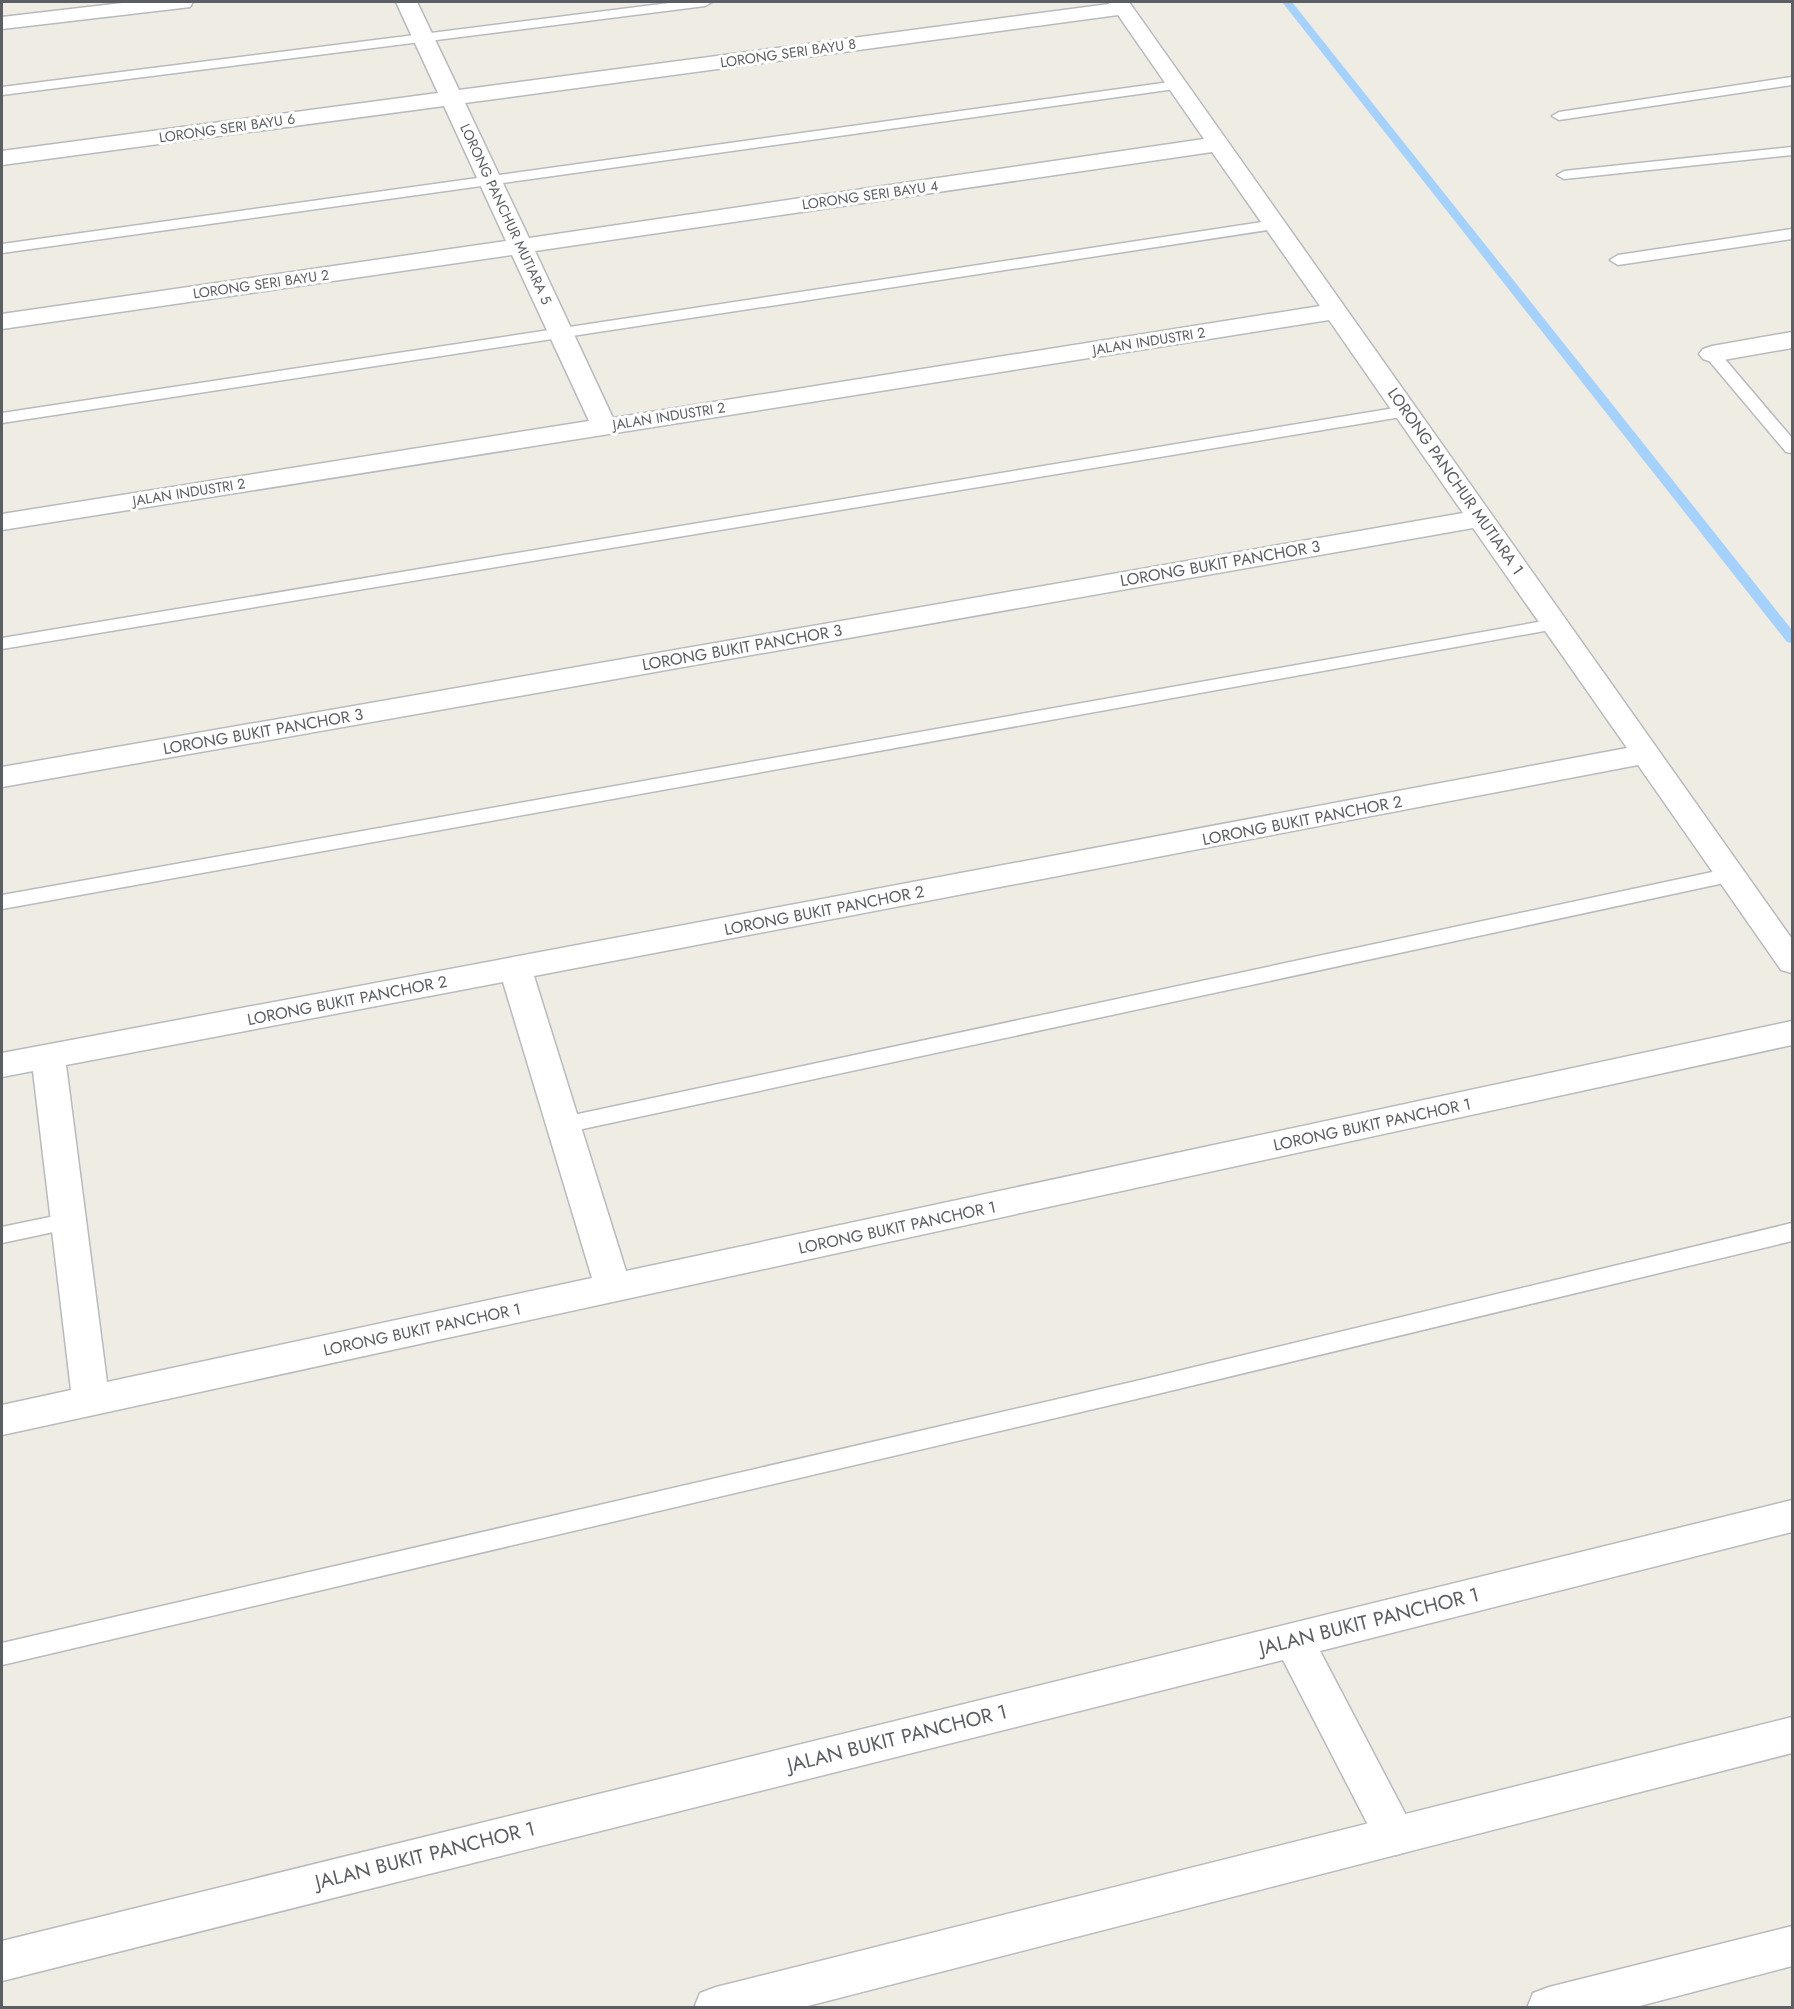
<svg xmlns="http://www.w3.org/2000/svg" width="1794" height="2009" font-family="Jost,sans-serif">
<rect width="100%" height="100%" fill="#eeece3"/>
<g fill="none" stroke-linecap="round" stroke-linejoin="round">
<!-- stream -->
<path fill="#a5d2fc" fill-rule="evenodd" d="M1282,2H1292L1792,630V643L1787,642Z"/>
<!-- lane casing -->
<g stroke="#b8babf" stroke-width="3">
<path id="lane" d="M677,2H712L705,6L2,95V87Z
M1792,77V85L1559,120L1552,116L1559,112Z
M1177,81L1184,85L1182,88L2,253V244Z
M1792,147V155L1564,179L1557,175L1564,171Z
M1276,220L1284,225L1281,228L2,423V413Z
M1792,229V239L1618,265L1610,260L1618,255Z
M1712,349L1718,351L1792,438V453L1786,452L1706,357L1704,354L1706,351Z
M1407,406L1413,407L1415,411L1413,415L2,649V638Z
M1555,619L1564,624L1561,628L2,909V895Z
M1731,868L1738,870L1741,875L1738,880L564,1133L556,1131L553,1125L556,1119L564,1117Z
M69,1213L77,1215L80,1221L77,1227L2,1243V1227Z
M1792,1223V1241L1149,1396L2,1665V1643L1149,1378Z"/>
</g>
<!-- street casing -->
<g stroke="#b8babf" stroke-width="3">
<path id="street" d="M131,2H193L190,7L182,8L2,29V17Z
M396,2H417L459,90L1109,4V2H1129L1792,939V973L1781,970L1638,765L534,976L626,1271L1792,1021V1045L2,1435V1405L71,1390L33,1071L2,1077V1053L1627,748L1473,528L2,787V767L1463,513L1329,320L2,530V514L589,421L512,255L2,329V314L506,241L444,106L2,165V151L438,93ZM1118,15L1204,139L529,238L465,103ZM1212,152L1320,306L613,418L535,251ZM503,982L592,1278L107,1382L66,1065Z
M1792,332V348L1712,362L1703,359L1699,354L1703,349L1712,346Z
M1792,1500V1532L1320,1651L1417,1836L1411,1850L1396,1855L1381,1850L1283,1660L2,1981V1941Z
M1792,1926V1966L1632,2008H1527L1533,1993L1549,1987Z"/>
</g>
<!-- secondary casing -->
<g stroke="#b9bbc1" stroke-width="3">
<path id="secondary" d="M1792,1717V1753L800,2008H694L700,1993L716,1987Z"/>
</g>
<!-- lane -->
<use href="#lane" fill="#fff" fill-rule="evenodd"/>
<!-- street -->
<use href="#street" fill="#fff" fill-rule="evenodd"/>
<!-- secondary -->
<use href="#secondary" fill="#fff" fill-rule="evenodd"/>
</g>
<g text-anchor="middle" stroke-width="6" stroke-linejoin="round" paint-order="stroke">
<!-- far-street labels -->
<g font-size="14" fill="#5b5e63" stroke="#fff">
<text transform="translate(788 53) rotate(-8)" y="5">LORONG SERI BAYU 8</text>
<text transform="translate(227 128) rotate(-8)" y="5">LORONG SERI BAYU 6</text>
<text transform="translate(870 195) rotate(-8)" y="5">LORONG SERI BAYU 4</text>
<text transform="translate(506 214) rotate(65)" y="5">LORONG PANCHUR MUTIARA 5</text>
<text transform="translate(261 284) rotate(-8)" y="5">LORONG SERI BAYU 2</text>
<text transform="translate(1149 341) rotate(-9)" y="5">JALAN INDUSTRI 2</text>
<text transform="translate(669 416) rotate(-9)" y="5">JALAN INDUSTRI 2</text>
<text transform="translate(189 492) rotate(-9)" y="5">JALAN INDUSTRI 2</text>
</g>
<!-- street labels -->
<g font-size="16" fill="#5b5e63" stroke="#fff">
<text transform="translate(1456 481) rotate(55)" y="6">LORONG PANCHUR MUTIARA 1</text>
<text transform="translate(1220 563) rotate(-10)" y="6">LORONG BUKIT PANCHOR 3</text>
<text transform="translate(742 647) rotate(-10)" y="6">LORONG BUKIT PANCHOR 3</text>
<text transform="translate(263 731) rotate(-10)" y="6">LORONG BUKIT PANCHOR 3</text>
<text transform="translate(1302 820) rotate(-11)" y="6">LORONG BUKIT PANCHOR 2</text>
<text transform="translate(824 910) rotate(-11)" y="6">LORONG BUKIT PANCHOR 2</text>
<text transform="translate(347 1000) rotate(-11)" y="6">LORONG BUKIT PANCHOR 2</text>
<text transform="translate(1372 1124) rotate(-12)" y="6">LORONG BUKIT PANCHOR 1</text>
<text transform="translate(897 1227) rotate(-12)" y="6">LORONG BUKIT PANCHOR 1</text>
<text transform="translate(422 1329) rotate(-12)" y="6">LORONG BUKIT PANCHOR 1</text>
</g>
<!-- near-street labels -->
<g font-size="20" fill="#5b5e63" stroke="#fff">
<text transform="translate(1369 1621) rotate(-14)" y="7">JALAN BUKIT PANCHOR 1</text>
<text transform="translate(897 1738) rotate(-14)" y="7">JALAN BUKIT PANCHOR 1</text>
<text transform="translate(425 1855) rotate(-14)" y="7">JALAN BUKIT PANCHOR 1</text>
</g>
</g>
<!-- border -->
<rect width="1794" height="2009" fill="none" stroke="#5b5e63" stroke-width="6"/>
</svg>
